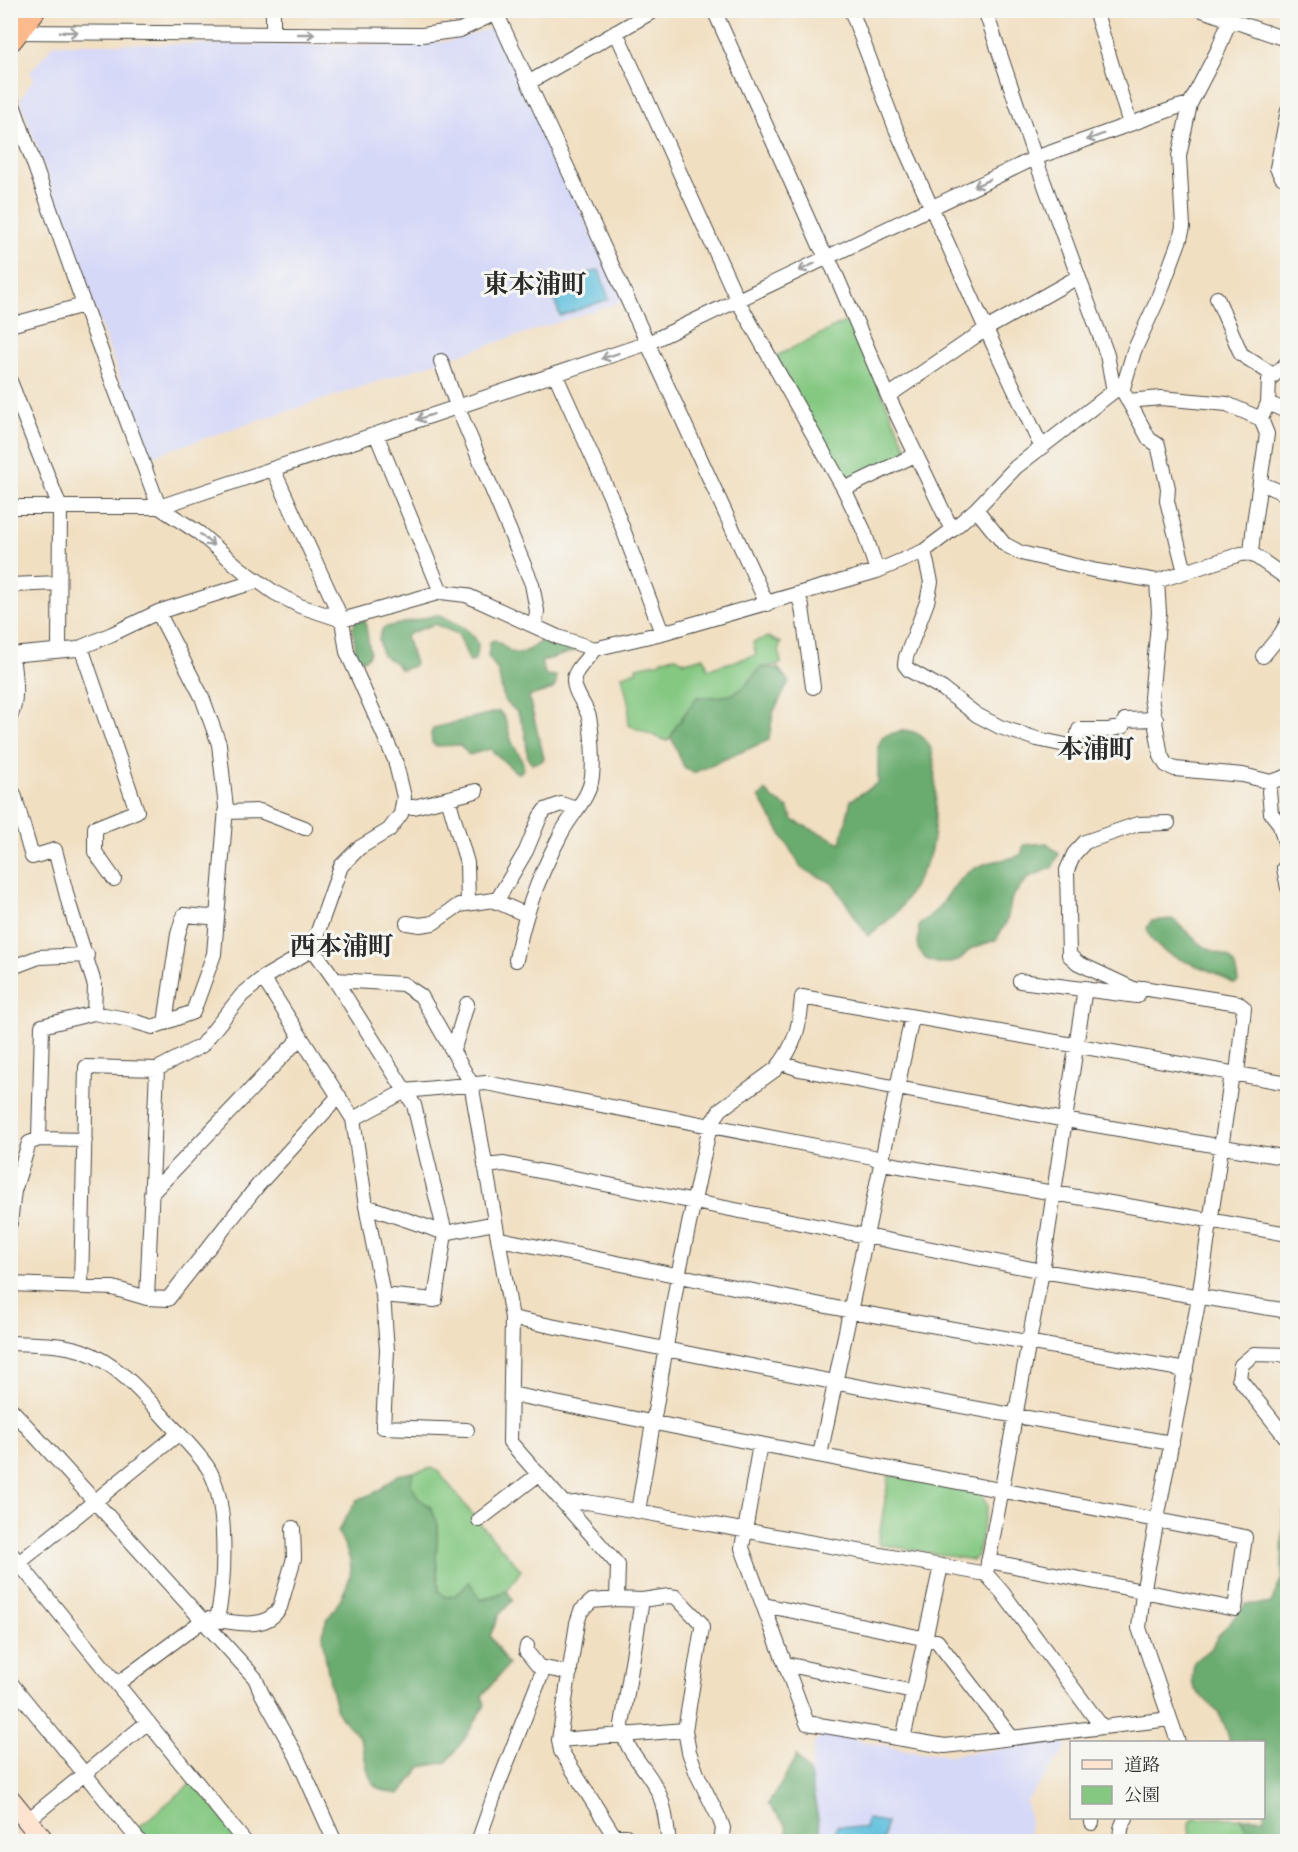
<svg xmlns="http://www.w3.org/2000/svg" width="1298" height="1852" font-family="'Gentium Book Plus','Noto Serif JP',serif">
<rect width="100%" height="100%" fill="#f6f6f2"/>
<filter id="ink" filterUnits="userSpaceOnUse"><feTurbulence type="fractalNoise" baseFrequency=".0167" numOctaves="2"/><feDisplacementMap in="SourceGraphic" scale="12" xChannelSelector="R" yChannelSelector="G"/><feConvolveMatrix kernelMatrix="1 2 1 2 8 2 1 2 1" color-interpolation-filters="sRGB"/></filter>
<filter id="wash" filterUnits="userSpaceOnUse"><feTurbulence type="fractalNoise" baseFrequency=".008" numOctaves="4" result="noise"/><feDisplacementMap in="SourceGraphic" scale="24" xChannelSelector="R" yChannelSelector="G"/><feGaussianBlur stdDeviation="1.35" result="paint"/><feColorMatrix in="noise" values="0 0 0 0 0 0 0 0 0 0 0 0 0 0 0 0 0 1.4 0 .05"/><feComposite in="paint" operator="in"/></filter>
<g filter="url(#wash)">
<rect width="100%" height="100%" fill="#f1dfc1"/>
<!-- built -->
<path fill="#d6d8f8" d="M495,27L623,301L148,457L20,100L34,78L30,72L54,44L408,45L450,41Z
M827,1734L920,1753L950,1755L1067,1741L1066,1749L1026,1801L1030,1821L1028,1841H822L810,1774L815,1740Z"/>
<!-- green -->
<path fill="#84c881" stroke="#587a56" stroke-width="1.5" d="M849,320L907,449L904,456L849,482L843,480L774,357Z
M768,637L781,643L779,648L781,664L760,668C737,698 734,697 697,697L677,725L671,737L667,741L628,725L629,706L622,675L637,671L636,667L661,662L662,659L676,657L685,662L704,657L708,669L756,655L753,642Z
M432,1468L439,1472L476,1519L521,1570L507,1591L482,1600L455,1596L445,1597L439,1591L436,1557L438,1525L431,1507L418,1498L410,1483L413,1472Z
M889,1475L981,1494L987,1505L977,1556L972,1560L878,1544Z
M193,1782L241,1841H144L135,1830Z
M1194,1818H1240L1255,1841H1190L1189,1824Z"/>
<!-- forest -->
<path fill="#6bac6f" stroke="#4b6c4d" stroke-width="1.5" d="M436,615C448,619 477,631 478,646C478,651 476,657 474,661L470,662L458,634L434,624L408,634L406,638L415,663L413,666L401,670L394,662L382,655L379,638L383,628Z
M365,620L370,652L368,657L363,660L356,655L353,628L356,621Z
M544,639L578,650L543,661L541,663L546,675L556,676V684L553,689L530,696L529,698L544,758L542,761L532,764L528,759L525,732L518,713L504,700L498,671L488,656L490,642L494,640C501,642 504,647 510,651C522,659 535,644 544,639Z
M760,668H778L789,682L773,713L769,740L693,773L684,767L671,737L677,725L697,697C734,697 737,698 760,668Z
M499,711C508,719 508,732 512,742C515,749 522,757 523,764C524,769 523,769 520,773H517L490,749L469,755L460,745L436,746L432,743L431,733L434,728Z
M905,730C917,732 924,736 930,747C939,765 936,837 929,856C925,867 904,904 897,912C889,921 877,928 868,936L833,883L802,869L759,797L766,791L773,799L787,807L794,821L841,843L851,800L878,783V747L883,736Z
M1047,843L1059,854L1052,868L1029,877L1012,897L1007,921L996,940L970,949L961,959L951,963H937L926,959L918,949L919,925C926,919 935,913 940,906C953,889 959,875 980,866C993,859 1007,861 1021,855L1024,845Z
M1172,919C1182,926 1191,937 1201,944C1223,960 1234,947 1238,982L1235,984C1226,980 1219,974 1210,971C1188,961 1153,955 1147,928L1151,921Z
M413,1472L411,1483L418,1498L431,1507L438,1525L436,1557L439,1591L445,1597L455,1596L469,1582L482,1600L507,1591L513,1600L499,1615L490,1636L508,1665L482,1696L485,1705L465,1738L447,1762L421,1767L407,1786L399,1794C362,1790 370,1769 361,1741C356,1728 343,1724 338,1713C333,1700 320,1640 324,1627C326,1619 334,1611 338,1603C357,1570 353,1564 338,1531L356,1501L378,1491L397,1475Z
M1283,1511L1287,1512V1841H1255L1240,1818H1264V1742H1230C1227,1730 1223,1717 1214,1708C1194,1687 1188,1694 1195,1660L1211,1649L1217,1637L1246,1604H1271L1282,1577Z
M796,1756L810,1774L822,1841H788L786,1825L768,1804L781,1784Z"/>
<!-- water -->
<path fill="#5fc0dd" stroke="#457684" stroke-width="1.5" d="M599,270L609,299L560,316L550,286Z
M867,1819L886,1822L883,1841H834L837,1825L865,1829Z"/>
</g>
<g filter="url(#ink)">
<g fill="none" stroke-linecap="round" stroke-linejoin="round">
<!-- street casing -->
<g stroke="#494642" stroke-width="16">
<path id="street" d="M273,10V34
M495,10L767,604
M714,10L820,246L833,268L888,396L952,530
M851,10L896,129L986,329L1041,446
M985,10L1035,158L1107,355L1114,391
M1095,10L1130,124
M1202,10L1288,40
M13,32L422,35L460,30L502,10
M616,32L738,301L844,489L864,531L877,571
M528,83L655,10
M10,96L84,305L159,507L199,533L241,569L275,593L300,606L342,620L441,592L466,595L558,637L594,649L662,633L877,571L924,551L952,530L976,509L1016,467L1114,391L1123,388L1134,351L1157,301L1180,239L1183,227L1179,156L1190,104L1219,48L1233,10
M1288,110L1277,168L1282,177H1288
M1217,298L1241,354L1273,375
M10,325L84,305
M441,361L457,406L532,584L537,611L535,626
M555,374L612,500L662,633
M10,381L60,507L59,650
M1124,393L1149,439L1158,445L1168,488L1167,501L1185,572
M888,396L986,329L1078,277
M1128,401L1161,398L1227,404L1261,419L1267,434L1254,523L1251,553
M1268,403L1288,412
M1261,419L1268,403L1269,380L1288,362
M376,434L441,592
M273,469L342,620L347,652L395,760L404,797L401,814L389,830L359,848L341,866L317,934L313,949L335,980L403,984L421,996L471,1083L512,1318L510,1442L618,1565L617,1599
M1260,483L1288,495
M844,489L915,455
M10,507H159L648,343L1035,158L1178,107L1190,104
M976,509L1004,544L1021,553L1097,571L1157,581L1241,554L1251,553L1288,579
M924,551L931,582L927,602L906,657L905,665L909,670L943,689L977,715L1000,727L1037,739L1075,747L1079,730H1108L1122,727L1125,720L1156,719
M1157,581L1159,613L1151,698L1161,756L1166,765L1175,769L1243,775L1271,782L1288,776
M10,585L59,583
M798,595L802,607L813,687
M81,647L137,811L95,828V852L114,879
M10,655L77,649L112,634L158,612L257,581
M1263,656L1281,634L1288,621
M10,717C19,699 14,674 12,655
M1271,782L1269,791L1271,813L1279,823L1288,852
M10,795L14,794L32,857L55,850L69,904L95,986L94,1013
M448,798L467,863L468,903
M402,807H414L476,791
M225,812L260,811L305,828
M1288,864L1284,868L1288,888
M496,902L526,851L540,817L545,810L561,804L576,809
M407,923L420,925L433,923L459,905L493,900L520,912L527,913
M516,960C523,917 540,874 560,836C569,816 590,799 592,776C594,760 592,732 589,717C586,705 573,692 574,679C575,669 589,658 594,649
M10,968L39,957L87,955
M263,978L353,1119L366,1206L445,1233L495,1223
M335,980L414,1105L445,1233L435,1300L383,1295
M1020,981L1137,996L1142,988L1238,1003L1244,1008L1237,1074
M1138,991L1078,963L1069,955L1067,870L1074,854L1085,842L1138,824L1168,823
M165,1023L178,934L184,915L209,917L217,914
M450,1047L455,1045L467,1004
M782,1063L799,1069L1065,1120L1288,1158
M353,1119L405,1091L486,1083L873,1157L883,1163L1288,1234
M39,1139L42,1026L94,1013L126,1019L153,1027L193,1012L214,954L226,808L219,744L202,697L158,612
M485,1166L504,1164L1042,1271L1288,1311
M151,1194L301,1037
M366,1206L383,1295L387,1350L383,1427L467,1430
M10,1223L14,1191L29,1143L39,1139L85,1140
M500,1239L851,1311L1186,1370
M10,1284L113,1288L147,1298L168,1299L259,1184L339,1096
M81,1286L86,1067L157,1069L201,1046L242,995L263,978L313,949
M147,1298L157,1069
M512,1318C731,1363 951,1406 1172,1443
M10,1343C34,1344 60,1343 83,1351C114,1362 139,1389 160,1413C174,1429 197,1451 208,1468C229,1501 225,1582 217,1620
M1288,1355L1254,1354L1241,1365L1239,1378L1288,1440
M511,1394L760,1444L1245,1537L1235,1609L988,1561
M10,1408L255,1678L262,1694L296,1755L335,1842
M760,1444L742,1548L807,1723L945,1746L1170,1719
M820,1455L912,1017
M565,1504L587,1502L986,1574L1002,1592L1102,1727
M638,1511L678,1276L710,1125L721,1109L776,1069C795,1047 800,1025 802,997L1288,1083
M479,1520L539,1474
M10,1552L245,1842
M987,1569L1042,1271L1085,988
M10,1570L178,1434
M642,1600L622,1725C624,1750 644,1765 655,1786C665,1802 666,1823 669,1842
M764,1605L937,1641L1012,1738
M527,1646L526,1651L539,1667L570,1673
M786,1664L913,1692
M10,1682L140,1842
M117,1684L202,1621L207,1619C231,1621 266,1633 280,1607L294,1558L293,1528
M903,1739L941,1566
M559,1740L685,1730
M1178,1742L1139,1628L1143,1593L1199,1298L1232,1073
M1092,1818V1823
M28,1820L148,1722
M615,1836H626L632,1842
M478,1842L495,1793L544,1668
M618,1842L561,1751L559,1740L577,1623L581,1611L592,1601L617,1599L642,1600L669,1596L676,1597L701,1623L702,1628L685,1730L689,1752L697,1774L720,1820L723,1828L721,1842
M1122,1842C1119,1833 1121,1825 1126,1818"/>
</g>
<!-- secondary casing -->
<g stroke="#494642" stroke-width="22">
<path id="secondary" d="M10,1799L45,1842"/>
</g>
<!-- highway casing -->
<g stroke="#494642" stroke-width="28">
<path id="highway" d="M10,38L32,10"/>
</g>
<!-- street -->
<use href="#street" stroke="#fff" stroke-width="14"/>
<!-- secondary -->
<use href="#secondary" stroke="#fee3d1" stroke-width="20"/>
<!-- highway -->
<use href="#highway" stroke="#fcba8d" stroke-width="26"/>
</g>
<!-- one-way arrows -->
<defs><path id="oneway-shaft" d="M-6 0H5M1.5-3L5.5 0L1.5 3" fill="none" stroke-width="1.6" stroke-linecap="round" stroke-linejoin="round" transform="scale(1.5)"/></defs>
<g stroke="#a0a0a0">
<use href="#oneway-shaft" transform="translate(69 32)"/>
<use href="#oneway-shaft" transform="translate(306 34)"/>
<use href="#oneway-shaft" transform="translate(1095 137) rotate(160)"/>
<use href="#oneway-shaft" transform="translate(982 183) rotate(155)"/>
<use href="#oneway-shaft" transform="translate(807 267) rotate(154)"/>
<use href="#oneway-shaft" transform="translate(610 356) rotate(161)"/>
<use href="#oneway-shaft" transform="translate(425 417) rotate(161)"/>
<use href="#oneway-shaft" transform="translate(207 540) rotate(41)"/>
</g>
</g>
<g text-anchor="middle" stroke-width="6" stroke-linejoin="round" paint-order="stroke">
<!-- neighbourhood labels -->
<g font-size="26" font-weight="bold" fill="#2b2b2b" stroke="#f6f6f2">
<text x="535" y="293">東本浦町</text>
<text x="1096" y="758">本浦町</text>
<text x="342" y="955">西本浦町</text>
</g>
</g>
<!-- margin -->
<rect width="1298" height="1852" fill="none" stroke="#f6f6f2" stroke-width="36"/>
<!-- legend -->
<rect x="1070" y="1741" width="195" height="78" fill="#f6f6f2" stroke="#a5a5a2" stroke-width="1.5"/>
<rect x="1082" y="1760" width="30" height="9" fill="#fee3d1" stroke="#a5a5a2" stroke-width="1.5"/>
<text x="1124" y="1771" font-size="18" fill="#2b2b2b">道路</text>
<rect x="1082" y="1786" width="30" height="18" fill="#84c881" stroke="#a5a5a2" stroke-width="1.5"/>
<text x="1124" y="1801" font-size="18" fill="#2b2b2b">公園</text>
</svg>
